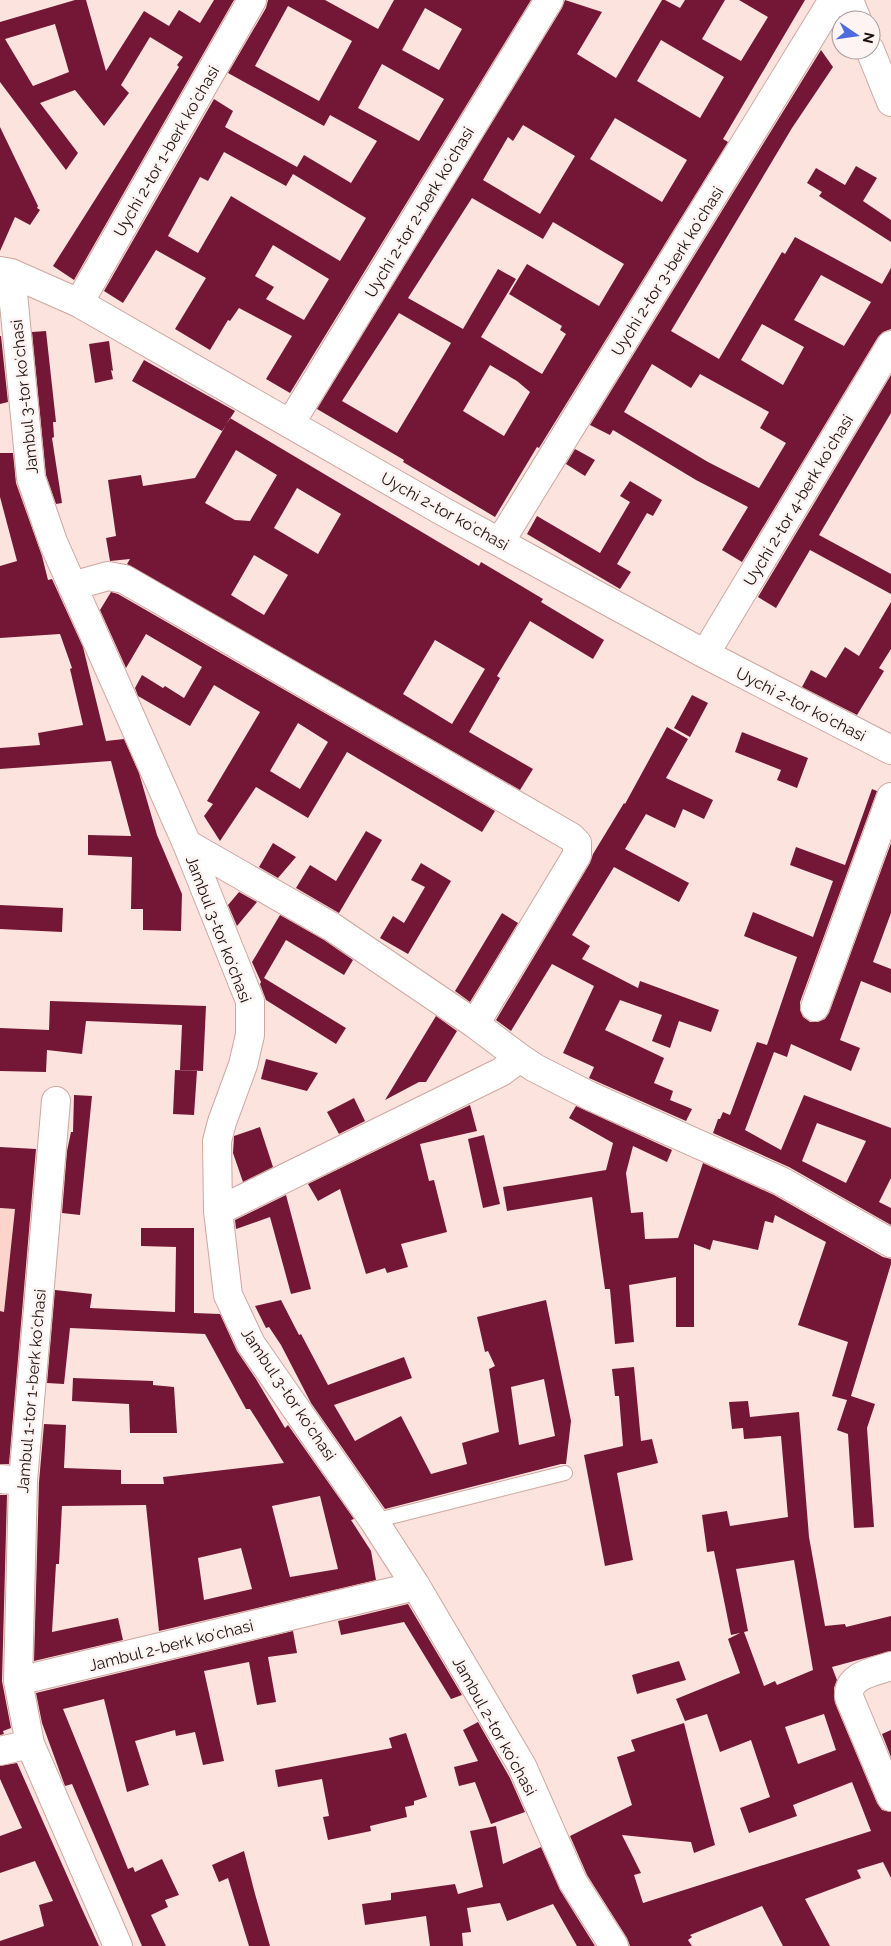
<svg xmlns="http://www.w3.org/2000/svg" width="891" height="1946" font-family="Raleway,sans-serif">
<rect width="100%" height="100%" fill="#fde3de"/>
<!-- built -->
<path fill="#fdd4cc" d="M0,1208L15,1209L4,1312L0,1311Z"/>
<!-- building -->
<path fill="#741737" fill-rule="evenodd" d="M75,0H86L106,71L144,11L169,26L179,10L200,23L214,0H234L74,280L53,266L179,67L177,65L183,57L150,37L121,85L129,93L104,126L75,90L40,103L78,153L66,170L0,82V22ZM55,24L69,72L33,86L5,39Z
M268,0H325L378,29L394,0H531L290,393L266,379L292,336L239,308L230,321L228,320L210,350L175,329L206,278L156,250L123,303L104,291L214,99L233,111L225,127L297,167L304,155L351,183L377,141L330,115L324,126L228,73L266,8ZM288,6L352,41L319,101L255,66ZM425,8L462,29L439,70L402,50ZM382,64L444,99L419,141L358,108ZM224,152L286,186L293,174L366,218L340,261L231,196L198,253L168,236L200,177L208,181ZM273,245L329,279L304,320L266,299L274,287L255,276Z
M565,0L602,12L577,54L616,78L662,0H665L680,8L685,0H725L702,39L741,61L768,17L739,0H805L723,139L728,142L539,448L537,447L495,517L403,462L404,460L317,409L562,8ZM661,40L724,77L700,118L637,81ZM615,118L687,160L662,202L590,159ZM523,125L575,156L540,214L483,180L508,137L513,141ZM472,198L543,239L553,222L624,264L599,306L527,264L509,294L562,326L560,330L566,334L542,374L481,337L516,279L498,269L463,329L408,298ZM399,313L451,343L397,433L342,401ZM490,365L517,381L530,392L504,436L463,411Z
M821,50L833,67L792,128L671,331L719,359L782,252L785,254L795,237L882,284L891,268V329L883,332L878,337L742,562L722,550L748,507L696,480L613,430L610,435L590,425ZM821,275L871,302L844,346L794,320ZM762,324L804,347L783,385L741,360ZM652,364L691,388L700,374L769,412L760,428L786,443L759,488L708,462L624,412Z
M0,127L38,206L37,208L40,210L30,225L15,217L0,251Z
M856,166L877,178L863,201L891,220V242L819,196L822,192L807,183L816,168L845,185Z
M46,331L56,422H53L54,437L52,438L62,503L56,504L46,475L32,332Z
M0,336H1L8,402L0,404Z
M109,341L113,371L111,370L113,379L95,383L89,344Z
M144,360L235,411L222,431L132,381Z
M891,375V413L819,535L891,574V594L810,550L776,608L758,597Z
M230,418L479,566L481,562L543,599L541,602L604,640L593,659L530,621L497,676L500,678L469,732L533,769L520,790L127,564L130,559L110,561L106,538L116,536L108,480L141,475L143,486L195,478ZM236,450L277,475L250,521L235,520L205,503ZM297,488L341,514L318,554L274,528ZM254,555L288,575L264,615L231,595ZM435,640L485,669L452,724L403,694Z
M575,449L595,460L585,476L566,464Z
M0,453H13L16,483L42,556L48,580L52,579L83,647L106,741L124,739L139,773L157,835L182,894L181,931L143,930V909H131L132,857L88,855V835L131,836L111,761L0,769V748L40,745L38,733L83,725L70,669L72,668L60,634L0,638V566L17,561L0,497Z
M630,481L662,500L653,516L647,513L617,564L631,572L620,589L527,534L537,516L600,553L630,502L620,496Z
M111,592L118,594L495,811L482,832L347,752L308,818L256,787L220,841L204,816L213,804L207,801L260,712L214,685L190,726L138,696L135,688L142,675L163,688L165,686L184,698L202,667L146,634L126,668L100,610ZM298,723L328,742L300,789L270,771Z
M891,602V649L879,668L884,671L857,715L802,687L811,670L826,678L845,647L859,656Z
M692,695L708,703L690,737L674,728Z
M667,727L688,739L666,778L713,800L704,819L683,809L675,828L646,814L625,849L689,883L679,902L614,867L572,935L590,946L582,959L638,988L640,981L719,1010L711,1032L679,1021L670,1048L652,1041L662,1015L620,1000L605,1030L664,1058L654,1083L673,1091L670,1100L692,1109L686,1121L589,1078L594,1067L563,1053L594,986L552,964L511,1031L496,1020L590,863L593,854L624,803L625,804Z
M742,732L808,758L797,788L777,780L781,770L735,752Z
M872,789L877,791L800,1002V1010L803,1017L810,1022H818L825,1019L829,1013L891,843V913L873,962L891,969V993L861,981L840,1040L860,1048L851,1071L791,1044L787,1057L774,1052L745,1130L781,1150L804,1095L891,1128V1178L879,1202L891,1208V1225L789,1167L713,1133L718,1119H720L723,1112L730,1115L757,1042L767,1045L797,957L744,936L753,912L813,937L833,881L790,865L796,847L845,865ZM817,1123L866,1141L846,1183L802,1161Z
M366,831L382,840L339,913L296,888L310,865L336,881Z
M273,843L296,857L278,878L259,867Z
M421,863L451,881L408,954L380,938L393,916L404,923L425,887L411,880Z
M239,892L257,902L237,926L228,905Z
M0,905L63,908L62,932L0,929Z
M502,913L518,923L470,1002L455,991Z
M280,915L324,940L353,960L344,975L286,940L264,978L346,1028L336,1044L266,1000L260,984L261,982L252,962Z
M50,1001L206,1006L203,1071L180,1070L182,1025L86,1021L82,1054L47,1050L46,1072L0,1071V1028L49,1030Z
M436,1016L457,1031L426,1082H419L385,1100Z
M266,1059L318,1073L307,1091L261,1079Z
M175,1070L197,1071L194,1115L173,1114Z
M74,1095L92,1096L80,1215L62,1213L67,1151L71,1132H73Z
M354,1098L365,1121L339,1134L327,1112Z
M470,1105L477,1131L420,1144L429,1181L434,1180L447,1232L401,1244L408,1267L387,1273L385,1268L366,1274L340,1189L318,1201L308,1184Z
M576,1106L672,1150L667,1162L633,1146L626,1173L631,1213L643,1212L645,1239L678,1238L703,1163L774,1195L883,1257L891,1259V1264L851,1396L875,1404L867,1428L874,1527L854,1528L848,1434L837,1430L847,1400L832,1396L848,1342L798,1325L826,1242L775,1215L773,1223L765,1221L758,1250L713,1240L710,1250L694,1244V1327H676V1277L629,1285L634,1342L615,1344L610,1289H605L592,1197L507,1211L503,1187L606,1170L613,1143L569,1118Z
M260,1127L273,1167L243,1182L233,1153L234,1136Z
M484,1135L500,1204L483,1208L468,1139Z
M0,1147L36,1149L9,1464H0V1311L4,1312L15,1209L0,1208Z
M286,1195L311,1289L291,1294L270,1217L236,1229L235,1220Z
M141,1228H194V1313L220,1314L237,1351L256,1379L285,1428L288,1425L354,1519L351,1520L371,1551L376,1580L159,1631L146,1505L62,1506L59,1564H56L52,1632L118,1618L123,1640L34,1661L39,1482L44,1424L66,1425L64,1468L121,1470V1484H164L163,1477L284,1463L250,1409H246L205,1334L70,1328L64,1384L47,1383L55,1290L92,1294L90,1308L175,1312L176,1247L141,1246ZM320,1496L338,1569L290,1577L272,1506ZM241,1548L252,1589L204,1600L198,1558Z
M281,1300L299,1335L301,1334L328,1385L404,1357L412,1378L334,1405L355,1441L401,1416L431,1474L467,1464L462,1443L499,1432L489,1369L495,1366L488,1351L485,1352L477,1317L546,1300L571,1421L566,1464H561L385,1509L311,1403L281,1345L269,1327L266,1328L255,1306ZM544,1379L555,1436L519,1445L511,1387Z
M634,1367L641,1441L652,1439L658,1463L617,1473L633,1560L605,1566L584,1455L623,1446L619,1396H615L612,1369Z
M73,1378L153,1381V1385L174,1387L177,1433H130L129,1404L72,1401Z
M748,1401L750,1417L799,1412L809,1537L825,1626L845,1624L846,1627L891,1616V1651L832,1667L837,1680L834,1688L835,1703L877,1803L882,1810L891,1812V1878L883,1862L857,1870L861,1878L805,1899L830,1946H783L762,1906L690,1935L692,1937L688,1940L692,1946H630L627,1938L587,1875L570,1836L632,1805L617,1757L635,1751L631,1740L684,1723L715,1845L694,1853L691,1842L622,1835L641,1873L634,1875L643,1903L871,1831L852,1782L793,1805L797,1816L749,1833L740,1808L770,1797L751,1740L720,1752L707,1714L685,1721L676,1699L740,1673L728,1639L740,1633L731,1635L714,1551L707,1552L702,1515L727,1511L730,1526L788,1517L781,1436L744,1439L743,1428L732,1429L729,1402ZM794,1560L813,1670L777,1685L775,1681L764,1686L744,1632L748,1631L736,1569ZM824,1714L836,1750L798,1764L785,1727Z
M0,1495H7L2,1681L11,1728L3,1731L4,1734L0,1735Z
M408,1604L462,1695L451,1699L404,1622L341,1635L338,1621Z
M293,1631L297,1653L268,1657L276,1702L257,1705L249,1662L204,1671L224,1761L203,1765L195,1732L176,1736L175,1730L135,1741L149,1785L127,1792L104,1699L63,1709L128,1869L133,1867L135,1872L162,1859L179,1895L165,1900L168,1907L151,1915L166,1946H142L72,1784L65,1786L42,1723L36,1693Z
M679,1661L686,1680L637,1694L632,1675Z
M478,1722L510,1778L525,1812L491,1824L475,1782L459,1786L454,1767L478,1761L463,1730Z
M891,1730V1757L882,1734Z
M406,1733L427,1797L414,1801V1805L405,1807L407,1817L370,1826L371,1831L328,1840L323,1817L329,1816L322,1779L278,1787L275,1770L392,1748L389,1738Z
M17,1763L82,1909L99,1946H0V1941L44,1926L39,1905L53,1901L35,1861L0,1873V1836L22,1828L0,1779V1766Z
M496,1826L503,1864L541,1847L560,1890L595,1946H577L553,1904L507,1921L500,1903L467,1908L471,1932L462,1933L463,1946H430L426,1916L365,1925L362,1904L391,1900V1893L455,1884L458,1894L483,1887L470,1831Z
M244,1851L255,1894L270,1946H249L228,1878L219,1882L212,1865Z"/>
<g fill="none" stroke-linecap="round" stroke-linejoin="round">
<!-- lane casing -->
<g stroke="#cfa69f" stroke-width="16">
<path id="lane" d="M374,1521L565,1473"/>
</g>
<!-- street casing -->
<g stroke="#cfa69f" stroke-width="30">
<path id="street" d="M849,0L857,20
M870,50L891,102
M0,271L11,273L79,303L444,512L705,654L891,750
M11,273L31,478L53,542L187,844L250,1001V1035L243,1065L222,1122L217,1141L218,1211L228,1295L251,1344L374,1521L416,1586L522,1766L573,1882L614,1946
M79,303L252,0
M290,424L549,0
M500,542L833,0
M72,586L108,576L124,579L571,837L577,843V855L475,1024
M705,654L891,345
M187,844L332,927L475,1024L520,1058
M815,1007L891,797
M56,1101L23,1481L18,1681L30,1744L118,1946
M218,1211L501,1072L520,1058L535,1068L590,1096L781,1181L891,1243
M0,1479L23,1481
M891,1666C874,1672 847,1675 849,1697L891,1797
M18,1681L416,1586
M0,1751L30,1744"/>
</g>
<!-- lane -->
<use href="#lane" stroke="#fff" stroke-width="14"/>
<!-- street -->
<use href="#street" stroke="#fff" stroke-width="28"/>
</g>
<g text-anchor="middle" stroke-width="5" stroke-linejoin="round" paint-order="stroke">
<!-- street labels -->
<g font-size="16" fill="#1e100d" stroke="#fdf4f3">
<text transform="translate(166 151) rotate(-60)" y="6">Uychi 2-tor 1-berk koʻchasi</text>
<text transform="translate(419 212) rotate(-59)" y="6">Uychi 2-tor 2-berk koʻchasi</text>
<text transform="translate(667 271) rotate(-58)" y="6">Uychi 2-tor 3-berk koʻchasi</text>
<text transform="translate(24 397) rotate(-96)" y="6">Jambul 3-tor koʻchasi</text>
<text transform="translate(798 500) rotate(-59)" y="6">Uychi 2-tor 4-berk koʻchasi</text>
<text transform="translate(445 511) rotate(29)" y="6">Uychi 2-tor koʻchasi</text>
<text transform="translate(801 704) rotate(27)" y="6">Uychi 2-tor koʻchasi</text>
<text transform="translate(219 929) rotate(69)" y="6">Jambul 3-tor koʻchasi</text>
<text transform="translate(31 1391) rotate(-85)" y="6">Jambul 1-tor 1-berk koʻchasi</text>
<text transform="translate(289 1394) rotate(56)" y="6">Jambul 3-tor koʻchasi</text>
<text transform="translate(171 1645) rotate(-14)" y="6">Jambul 2-berk koʻchasi</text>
<text transform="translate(495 1726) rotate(61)" y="6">Jambul 2-tor koʻchasi</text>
</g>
</g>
<!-- north arrow -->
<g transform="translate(856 35) rotate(103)"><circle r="24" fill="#fdf4f3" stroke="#a49997"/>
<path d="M0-4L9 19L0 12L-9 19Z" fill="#4b6bdf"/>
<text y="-8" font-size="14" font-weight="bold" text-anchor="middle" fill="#1e100d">N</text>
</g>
</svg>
